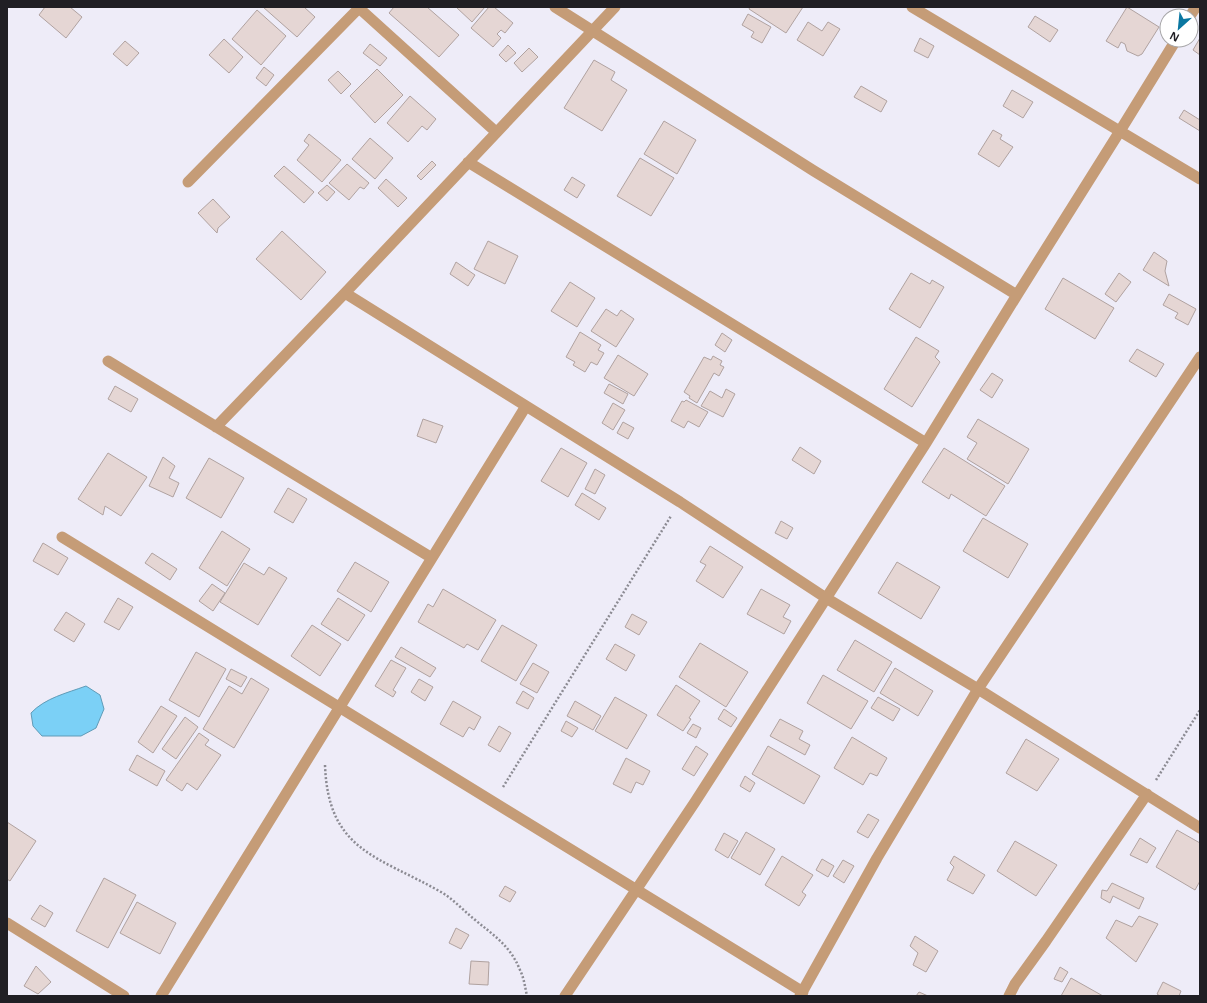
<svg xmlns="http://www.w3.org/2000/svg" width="1207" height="1003" font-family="'Open Sans',sans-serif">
<rect width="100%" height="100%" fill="#eeecf8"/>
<!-- water -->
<path fill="#7bd0f6" stroke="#609bb7" d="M86,686L100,695L104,709L96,728L81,736H42L33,726L31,713C45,698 67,693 86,686Z"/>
<!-- building -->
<path fill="#e5d6d4" stroke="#b0a2a0" d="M45,7H70L82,17L66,38L39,15Z
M263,7H304L315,17L297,37Z
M394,7H427L459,35L439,57L389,13Z
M456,7H485L472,22Z
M489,7H494L513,23L505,33L501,30L497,34L501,38L493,47L471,28Z
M750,7H803L786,33L749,9Z
M1127,7L1159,27L1142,54L1138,56L1127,51L1125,44L1121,42L1118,48L1106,41Z
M257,10L286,36L261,65L232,39Z
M748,14L771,27L762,43L751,37L754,32L742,25Z
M1035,16L1058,30L1050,42L1028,27Z
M808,22L822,31L828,22L840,29L823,56L797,40Z
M920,38L934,46L928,58L914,51Z
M1200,38V55L1193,50Z
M224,39L243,57L229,73L209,55Z
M125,41L139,53L127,66L113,54Z
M370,44L387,58L380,66L363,53Z
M508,45L516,53L506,62L499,55Z
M529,48L538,57L522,72L514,63Z
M594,60L615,72L611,80L627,90L602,131L564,108Z
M264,67L274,75L266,86L256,78Z
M377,69L403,95L375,123L350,96Z
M338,71L351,84L341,94L328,80Z
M861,86L887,101L881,112L854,97Z
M1012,90L1033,102L1023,118L1003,106Z
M410,96L436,119L427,130L422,126L408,142L387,123Z
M1184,110L1200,120V131L1179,118Z
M664,121L696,140L677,174L644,154Z
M993,130L1002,135L1000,139L1013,147L999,167L978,154Z
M309,134L341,160L322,182L297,160L309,145L304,141Z
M370,138L393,158L375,179L352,159Z
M640,158L674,178L651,216L617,196Z
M432,161L436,165L421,180L417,176Z
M347,164L369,183L364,189L360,187L349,200L329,183Z
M284,166L314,192L304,203L274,176Z
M572,177L585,185L577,198L564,190Z
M386,179L407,198L398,207L378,188Z
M327,185L335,192L327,201L318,193Z
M213,199L230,217L218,228L217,233L198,213Z
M282,231L326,272L301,300L256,259Z
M488,241L518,256L505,284L474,269Z
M1154,252L1167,261L1165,271L1169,286L1143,270Z
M456,262L475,275L468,286L450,274Z
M911,273L930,284L932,280L944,287L920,328L889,309Z
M1119,273L1131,282L1116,302L1105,294Z
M1063,278L1114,308L1095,339L1045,309Z
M570,282L595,298L577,327L551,311Z
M1169,294L1196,309L1188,325L1175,318L1178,313L1163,305Z
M606,309L617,316L621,310L634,319L616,347L591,331Z
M580,332L601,345L598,350L604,353L597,365L591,362L585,372L573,365L575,362L566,357Z
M722,333L732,340L725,352L715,345Z
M916,337L939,351L935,357L940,362L912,407L884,389Z
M1137,349L1164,364L1156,377L1129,361Z
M618,355L648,374L634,396L604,378Z
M713,356L722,361L720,365L724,367L719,376L714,373L697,403L689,398L690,396L684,392L704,357L711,360Z
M992,373L1003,380L992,398L980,390Z
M609,384L628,394L623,404L604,393Z
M115,386L138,399L131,412L108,399Z
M726,389L735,394L723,417L701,406L710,391L722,398Z
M686,400L708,412L699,427L688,421L684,428L671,421L682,401L684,402Z
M613,403L625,410L613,430L602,423Z
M423,419L443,426L436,443L417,436Z
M978,419L1029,449L1008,484L967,459L977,443L967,437Z
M623,422L634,428L628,439L617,433Z
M800,447L821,461L814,474L792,460Z
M561,448L587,463L568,497L541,481Z
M944,448L1005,486L986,516L951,494L949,499L922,482Z
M108,453L147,477L121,516L105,506L103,515L78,499Z
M163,457L175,466L169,478L179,483L173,497L149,486Z
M209,458L244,478L221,518L186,498Z
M595,469L605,475L595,494L585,489Z
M288,488L307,499L293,523L274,512Z
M582,493L606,508L599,520L575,505Z
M983,518L1028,544L1008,578L963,551Z
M781,521L793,528L787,539L775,533Z
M222,531L250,549L227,586L199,568Z
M43,543L68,558L58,575L33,561Z
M710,546L743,567L723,598L696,581L706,565L700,562Z
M152,553L177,569L170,580L145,563Z
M355,562L389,582L371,612L337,591Z
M897,562L940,587L921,619L878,593Z
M244,563L264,575L269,567L287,578L258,625L220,602Z
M212,584L225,593L213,611L199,601Z
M443,589L496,620L478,650L467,644L464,648L418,622L428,604L433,607Z
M761,589L790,605L783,617L791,621L784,634L747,614Z
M118,598L133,607L119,630L104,622Z
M338,598L365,615L348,641L321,624Z
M66,612L85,624L74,642L54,630Z
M632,614L647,622L639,635L625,627Z
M312,625L341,644L320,676L291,656Z
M502,625L537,645L516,681L481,661Z
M855,640L892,662L874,692L837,670Z
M700,643L748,672L726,707L679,677Z
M615,644L635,655L626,671L606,659Z
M401,647L436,668L430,677L395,657Z
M196,652L226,669L199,717L169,700Z
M391,660L406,668L393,690L396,692L393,697L375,686Z
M533,663L549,672L537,693L520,684Z
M895,668L933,691L918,716L880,693Z
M231,669L247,677L241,687L226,679Z
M823,675L868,701L851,729L807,703Z
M251,678L269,689L234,748L203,729L229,686L242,694Z
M419,679L433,687L425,701L411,692Z
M676,685L700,701L689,718L691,719L683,731L657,715Z
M523,691L534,698L528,709L516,703Z
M615,697L647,715L627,749L595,731Z
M878,697L900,709L893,721L871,708Z
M453,701L481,717L474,730L469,727L463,737L440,724Z
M575,701L601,716L593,730L567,716Z
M161,706L177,716L153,753L138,742Z
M724,709L737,718L731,727L718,719Z
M185,717L198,727L176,759L162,749Z
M780,719L803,731L799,739L810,745L805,755L770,736Z
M566,721L578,728L572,737L561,731Z
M693,724L701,728L696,738L687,733Z
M499,726L511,733L500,752L488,745Z
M199,733L209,740L205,745L221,755L197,790L187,783L182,791L166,780Z
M852,737L887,758L877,776L870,773L863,785L834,768Z
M1026,739L1059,759L1037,791L1006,773Z
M696,746L708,754L694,776L682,769Z
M768,746L820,776L804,804L752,774Z
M137,755L165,771L157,786L129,770Z
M626,758L650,771L643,785L636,782L631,793L613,784Z
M745,776L755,783L750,792L740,786Z
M868,814L879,820L868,838L857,832Z
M7,822L36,841L10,881L7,879Z
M1177,830L1200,843V881L1195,890L1156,867Z
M746,832L775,849L760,875L731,858Z
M724,833L738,841L728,858L715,850Z
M1140,838L1156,848L1147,863L1130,855Z
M1015,841L1057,865L1036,896L997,871Z
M782,856L813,875L802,892L806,895L799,906L765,885Z
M954,856L985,875L973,894L947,880L954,867L950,863Z
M822,859L834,866L828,877L816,870Z
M843,860L854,866L844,883L833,876Z
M104,878L136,895L108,948L76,931Z
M1112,883L1144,898L1139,909L1113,896L1110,903L1101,898L1102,890L1107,891Z
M505,886L516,892L510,902L499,896Z
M137,902L176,923L160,954L120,933Z
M40,905L53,913L45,927L31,919Z
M1139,916L1158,924L1136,962L1106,938L1116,920L1132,927Z
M456,928L469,935L461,949L449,943Z
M915,936L938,951L926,972L913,965L918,953L910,946Z
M471,961L489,962L488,985L469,984Z
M36,966L51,982L38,994L24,986Z
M1060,967L1068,972L1062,982L1054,979Z
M1071,978L1103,996H1061Z
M1163,982L1181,991L1179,996H1160L1157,994Z
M919,992L928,996H916Z"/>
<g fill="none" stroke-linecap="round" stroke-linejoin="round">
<!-- path -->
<path stroke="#8c8b93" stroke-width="2.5" stroke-dasharray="2 2" stroke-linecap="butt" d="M325,765C328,851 378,856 441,892C453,899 463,910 474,919C493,935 510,945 520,970C524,978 525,987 527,996
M1156,780L1200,710
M503,787L671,516"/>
<!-- minor -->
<path stroke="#c59c77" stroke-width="11" d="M555,7L814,171L1017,295
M912,7L1200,179
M359,8L496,132
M1190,16L1196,7
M468,162L926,443
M188,182L360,7
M345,293L680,502L826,598L978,689L1200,828
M108,361L432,558
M216,427L345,293L615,7
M62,537L803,992
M7,923L124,996
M161,996L526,406
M565,996L695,802L926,443L1017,295L1120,131L1176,40
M800,996L877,858L978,689L1200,357
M1009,996L1015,984L1046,941L1147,794"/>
</g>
<!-- border -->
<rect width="1207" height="1003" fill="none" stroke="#201f24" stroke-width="16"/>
<!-- north arrow -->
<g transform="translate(1179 28) rotate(207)"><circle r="19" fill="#ffffff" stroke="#a6a5a7"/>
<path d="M0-3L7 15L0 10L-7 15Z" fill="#0b77a1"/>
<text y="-6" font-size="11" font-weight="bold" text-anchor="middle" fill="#201f24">N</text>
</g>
</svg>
